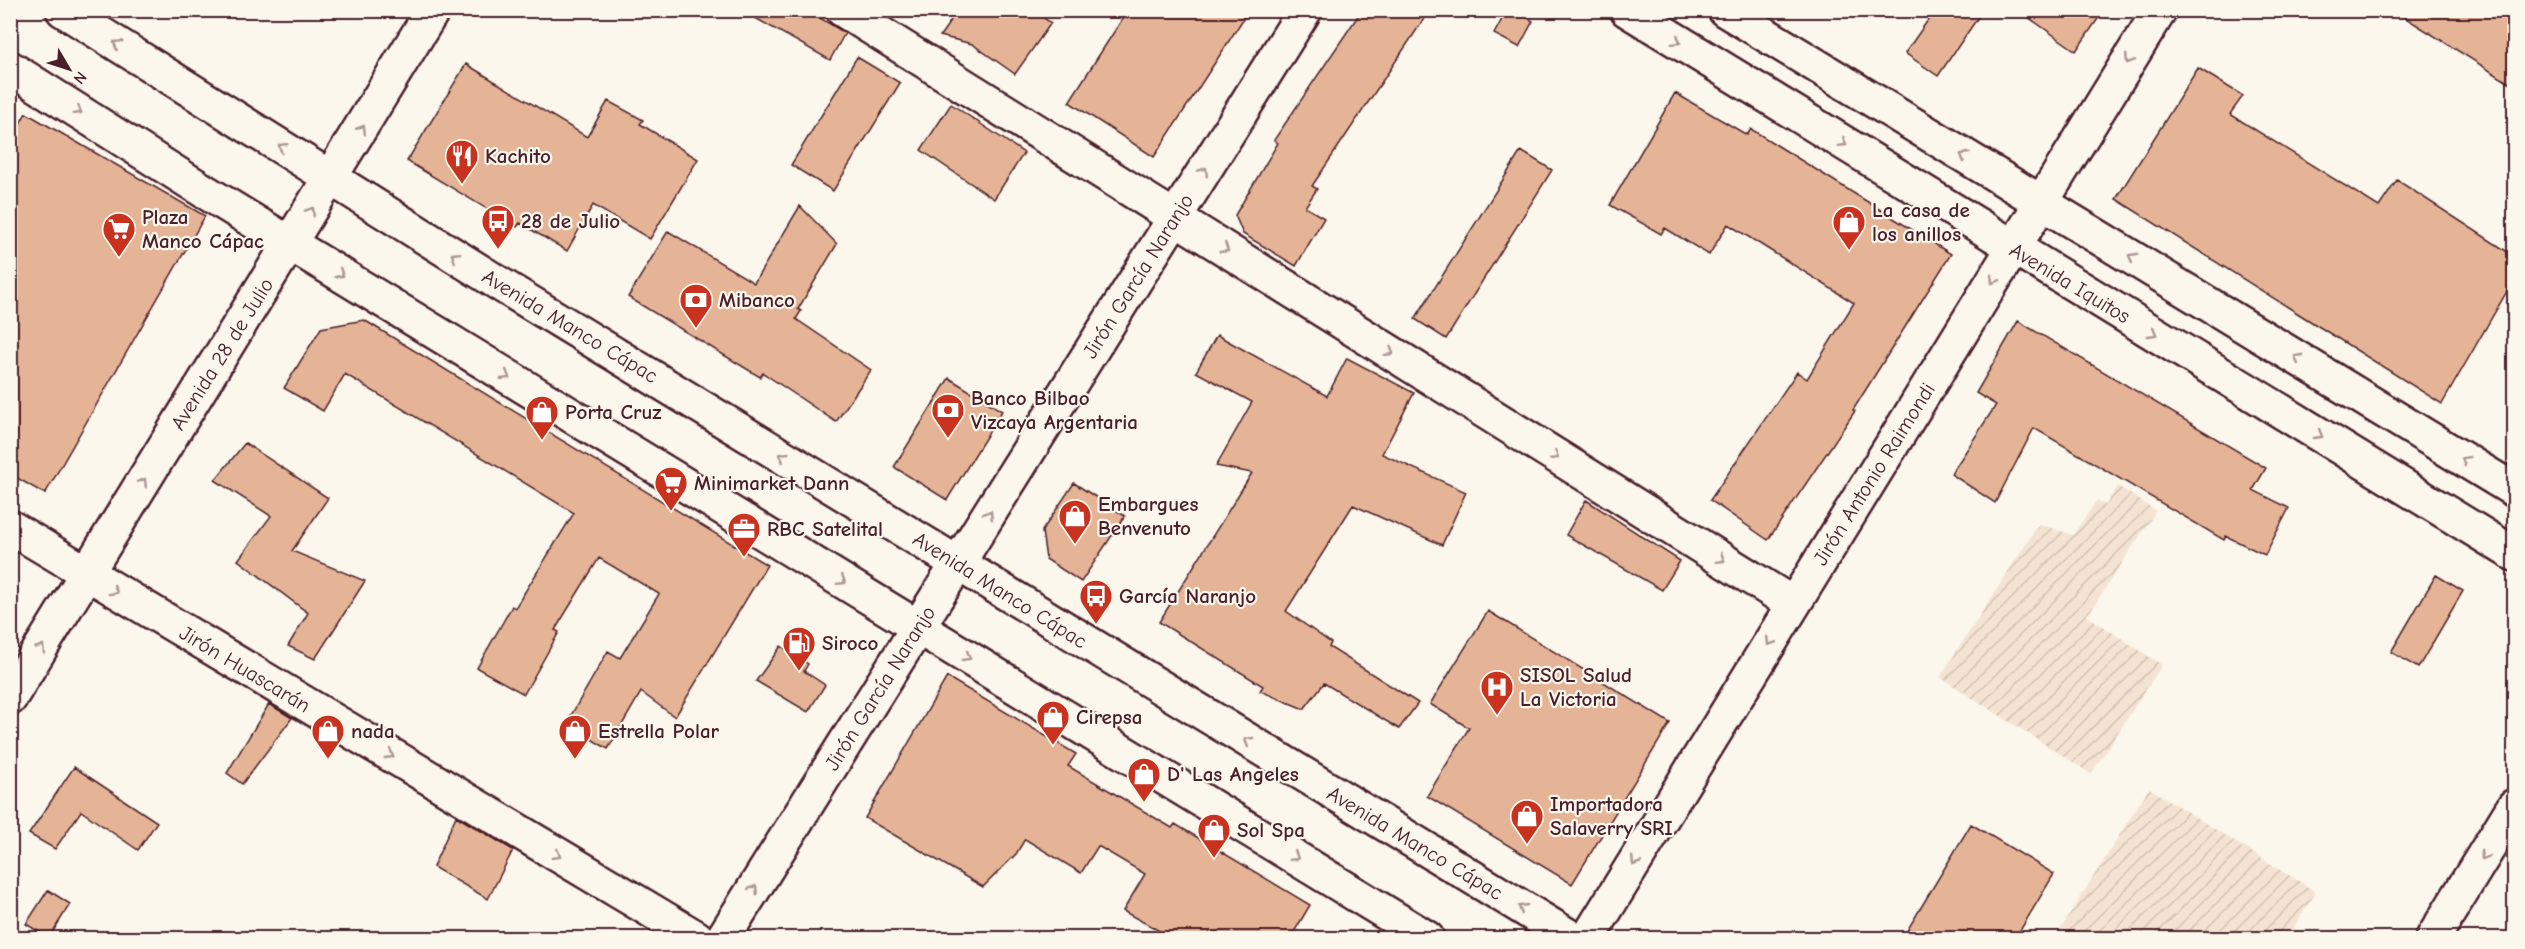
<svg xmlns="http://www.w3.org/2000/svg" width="2525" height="949" font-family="'Comic Neue',sans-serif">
<defs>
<pattern id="industrial-furrows" width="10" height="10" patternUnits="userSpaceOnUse" patternTransform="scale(1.5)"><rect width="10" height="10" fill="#f4e3d2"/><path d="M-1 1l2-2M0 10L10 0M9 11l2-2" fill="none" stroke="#d3c2b4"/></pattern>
</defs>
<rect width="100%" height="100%" fill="#fbf7ec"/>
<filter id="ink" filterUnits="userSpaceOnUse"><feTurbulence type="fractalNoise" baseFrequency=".0167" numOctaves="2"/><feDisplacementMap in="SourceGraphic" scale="12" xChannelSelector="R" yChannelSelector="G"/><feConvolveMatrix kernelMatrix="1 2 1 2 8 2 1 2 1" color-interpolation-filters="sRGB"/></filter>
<g filter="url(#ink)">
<!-- industrial -->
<path fill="url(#industrial-furrows)" d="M2118,486L2156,511L2087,616L2162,665L2091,774L1940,677L2039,524L2073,535L2097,500L2106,505Z
M2149,788L2316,892L2287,938H2055Z"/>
<!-- building -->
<path fill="#e5b496" stroke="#4a1f2b" stroke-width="1.5" d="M741,10H807L845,33L830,60Z
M958,10H1032L1051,23L1015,74L972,44L940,36Z
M1128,10H1249L1154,157L1069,102Z
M1362,10H1430L1312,186L1317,189L1305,207L1324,218L1296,266L1243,234L1235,215L1278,143L1274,140Z
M1507,10H1514L1533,21L1519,47L1494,34Z
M1935,10H1983L1938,76L1905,53Z
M2018,10H2104L2076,51Z
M2393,10H2514V86Z
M857,57L900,83L833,191L791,165Z
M466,64L587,137L608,101L643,120L640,124L698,159L650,239L593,205L567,251L520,223L517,227L407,161Z
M2198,68L2243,96L2230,114L2379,207L2397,180L2514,256V279L2442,404L2116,199Z
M1675,93L1747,135L1751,129L1951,254L1853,410L1855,411L1768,540L1710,500L1797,372L1807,379L1854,303L1728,224L1709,255L1665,228L1661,234L1610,205Z
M951,104L1024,153L994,199L921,150Z
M26,113L205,216L45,494L10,474V141Z
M1521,151L1552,170L1446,339L1415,319Z
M800,206L837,244L798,309L801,311L796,319L871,370L836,422L763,373L760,377L628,297L668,231L754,283Z
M364,320L767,565L675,717L641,692L608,749L566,724L608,651L620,658L659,594L599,558L555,630L559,632L524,694L477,668L512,606L515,608L574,513L345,374L323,411L284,388L321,328Z
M2018,321L2266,468L2253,490L2289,508L2265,555L2226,536L2224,540L2034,428L1995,503L1951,474L1996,405L1976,393Z
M1217,335L1327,396L1347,358L1414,393L1382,454L1466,492L1442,545L1353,505L1286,611L1331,643L1329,647L1418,703L1399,729L1324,683L1304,709L1260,691L1263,686L1159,622L1252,473L1216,466L1252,402L1196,372Z
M949,378L1002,411L947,500L894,467Z
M245,443L328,498L292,551L365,581L315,659L288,646L308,613L238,560L271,516L215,480Z
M1074,483L1125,516L1081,582L1046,559L1042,531Z
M1586,500L1680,561L1662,590L1566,535Z
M2436,575L2463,591L2418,668L2391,652Z
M1488,611L1670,723L1572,884L1427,796L1469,728L1430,704Z
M781,646L808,664L804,671L825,685L808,712L756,681Z
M947,677L1076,754L1068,766L1172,828L1175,824L1310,905L1290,939H1174L1123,911L1145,874L1098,846L1081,873L1025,839L1016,854L983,887L865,818Z
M269,704L292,718L242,784L227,773Z
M74,767L157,822L138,850L81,811L55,849L29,834Z
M456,816L513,850L488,899L433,867Z
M1971,824L2054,874L2015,939H1902Z
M48,890L70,904L49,938L26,924Z"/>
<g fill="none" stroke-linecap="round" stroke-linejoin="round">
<!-- minor casing -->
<g stroke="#4a1f2b" stroke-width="38">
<path id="minor" d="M843,10L1793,604
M10,527L697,938
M723,938L1305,10
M1588,938L2160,10"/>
</g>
<!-- major casing -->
<g stroke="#4a1f2b" stroke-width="38">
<path id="major" d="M63,10L503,286L1572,938
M1627,10L2514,554
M1725,10L2514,490
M10,68L204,191L1427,938
M10,698L433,10
M2433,938L2514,806"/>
</g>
<!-- minor -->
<use href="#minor" stroke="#fbf7ec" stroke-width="33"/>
<!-- major -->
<use href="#major" stroke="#fbf7ec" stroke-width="33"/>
</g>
<!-- one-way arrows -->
<defs><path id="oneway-chevron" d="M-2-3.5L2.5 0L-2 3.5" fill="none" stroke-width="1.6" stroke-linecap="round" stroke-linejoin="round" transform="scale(1.5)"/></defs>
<g stroke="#ab9695">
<use href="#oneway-chevron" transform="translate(1677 41) rotate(32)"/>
<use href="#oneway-chevron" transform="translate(117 44) rotate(-148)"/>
<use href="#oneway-chevron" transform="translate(2129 60) rotate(122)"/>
<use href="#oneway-chevron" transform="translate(78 111) rotate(32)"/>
<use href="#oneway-chevron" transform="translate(362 129) rotate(-59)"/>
<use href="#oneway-chevron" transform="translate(1843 143) rotate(32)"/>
<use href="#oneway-chevron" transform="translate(282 147) rotate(-148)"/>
<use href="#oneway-chevron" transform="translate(1964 156) rotate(-149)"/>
<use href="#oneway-chevron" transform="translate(1204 171) rotate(-58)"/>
<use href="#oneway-chevron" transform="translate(311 211) rotate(-57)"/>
<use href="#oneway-chevron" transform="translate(1225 249) rotate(32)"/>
<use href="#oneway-chevron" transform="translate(455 256) rotate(-148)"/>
<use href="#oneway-chevron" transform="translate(2132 257) rotate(-149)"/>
<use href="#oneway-chevron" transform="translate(340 274) rotate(31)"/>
<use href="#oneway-chevron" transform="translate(1994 280) rotate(122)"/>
<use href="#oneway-chevron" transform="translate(2153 333) rotate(31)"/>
<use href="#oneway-chevron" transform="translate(1390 352) rotate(32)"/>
<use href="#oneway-chevron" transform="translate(2298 358) rotate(-149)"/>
<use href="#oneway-chevron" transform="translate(506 376) rotate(31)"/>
<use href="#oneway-chevron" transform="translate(2319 435) rotate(31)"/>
<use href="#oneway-chevron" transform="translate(783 456) rotate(-149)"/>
<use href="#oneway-chevron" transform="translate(1555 456) rotate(32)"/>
<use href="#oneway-chevron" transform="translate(2465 460) rotate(-149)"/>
<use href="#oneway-chevron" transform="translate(143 482) rotate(-58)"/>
<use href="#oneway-chevron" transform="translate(989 514) rotate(-58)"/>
<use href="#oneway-chevron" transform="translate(1721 559) rotate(32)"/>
<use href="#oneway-chevron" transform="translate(842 581) rotate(32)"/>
<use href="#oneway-chevron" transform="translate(114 591) rotate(31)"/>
<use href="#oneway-chevron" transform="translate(1770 642) rotate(122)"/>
<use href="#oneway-chevron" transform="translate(41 648) rotate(-58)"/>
<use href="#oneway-chevron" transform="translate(967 657) rotate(31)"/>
<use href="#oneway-chevron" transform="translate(1248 741) rotate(-149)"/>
<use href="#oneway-chevron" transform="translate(390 755) rotate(31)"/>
<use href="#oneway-chevron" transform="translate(557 855) rotate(31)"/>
<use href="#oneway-chevron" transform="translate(2484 856) rotate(122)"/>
<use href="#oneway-chevron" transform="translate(1295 857) rotate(32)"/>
<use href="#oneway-chevron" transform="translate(1635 862) rotate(122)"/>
<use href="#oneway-chevron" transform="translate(754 889) rotate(-58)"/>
<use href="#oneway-chevron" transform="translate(1522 908) rotate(-149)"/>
</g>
</g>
<!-- icons -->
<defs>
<g id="restaurant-pin" transform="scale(1.725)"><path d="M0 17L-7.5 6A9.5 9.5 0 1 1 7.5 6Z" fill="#c8321e" stroke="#fbf7ec"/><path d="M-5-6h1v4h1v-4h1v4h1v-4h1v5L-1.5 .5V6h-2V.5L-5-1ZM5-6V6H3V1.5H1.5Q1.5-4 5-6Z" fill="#fff"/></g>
<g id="bus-pin" transform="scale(1.725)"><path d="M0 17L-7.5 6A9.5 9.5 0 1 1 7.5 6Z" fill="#c8321e" stroke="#fbf7ec"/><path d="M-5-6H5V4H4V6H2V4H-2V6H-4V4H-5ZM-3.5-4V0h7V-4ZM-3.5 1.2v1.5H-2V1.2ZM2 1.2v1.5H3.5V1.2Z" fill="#fff"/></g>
<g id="shop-pin" transform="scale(1.725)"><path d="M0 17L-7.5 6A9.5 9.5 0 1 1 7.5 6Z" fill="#c8321e" stroke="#fbf7ec"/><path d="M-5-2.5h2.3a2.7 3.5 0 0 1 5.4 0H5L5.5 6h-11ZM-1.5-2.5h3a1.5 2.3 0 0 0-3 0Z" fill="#fff"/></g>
<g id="supermarket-pin" transform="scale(1.725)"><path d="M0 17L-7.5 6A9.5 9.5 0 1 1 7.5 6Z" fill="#c8321e" stroke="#fbf7ec"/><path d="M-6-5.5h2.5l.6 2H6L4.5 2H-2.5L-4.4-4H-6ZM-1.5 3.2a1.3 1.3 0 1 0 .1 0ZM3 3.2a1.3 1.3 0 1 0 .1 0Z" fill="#fff"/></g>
<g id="bank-pin" transform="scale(1.725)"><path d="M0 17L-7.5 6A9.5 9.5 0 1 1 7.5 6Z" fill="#c8321e" stroke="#fbf7ec"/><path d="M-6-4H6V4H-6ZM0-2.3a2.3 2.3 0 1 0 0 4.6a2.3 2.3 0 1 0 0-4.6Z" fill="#fff"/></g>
<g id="office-pin" transform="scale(1.725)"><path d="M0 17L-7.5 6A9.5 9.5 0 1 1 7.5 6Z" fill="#c8321e" stroke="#fbf7ec"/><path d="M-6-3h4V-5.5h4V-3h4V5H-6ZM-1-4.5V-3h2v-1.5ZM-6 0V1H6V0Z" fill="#fff"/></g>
<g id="fuel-pin" transform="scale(1.725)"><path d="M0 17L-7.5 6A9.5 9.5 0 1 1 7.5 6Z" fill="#c8321e" stroke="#fbf7ec"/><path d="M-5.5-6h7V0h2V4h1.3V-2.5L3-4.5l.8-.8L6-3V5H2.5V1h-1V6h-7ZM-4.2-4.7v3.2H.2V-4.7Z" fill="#fff"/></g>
<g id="hospital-pin" transform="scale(1.725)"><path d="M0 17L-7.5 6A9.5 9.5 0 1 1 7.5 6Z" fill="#c8321e" stroke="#fbf7ec"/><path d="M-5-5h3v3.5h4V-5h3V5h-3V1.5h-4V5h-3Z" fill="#fff"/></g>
</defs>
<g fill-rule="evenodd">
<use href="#restaurant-pin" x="462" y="156"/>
<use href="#bus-pin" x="498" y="221"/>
<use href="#shop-pin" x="1849" y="222"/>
<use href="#supermarket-pin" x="119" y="229"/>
<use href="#bank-pin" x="696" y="300"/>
<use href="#bank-pin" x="948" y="410"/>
<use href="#shop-pin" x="542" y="412"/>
<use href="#supermarket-pin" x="671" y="483"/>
<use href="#shop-pin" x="1075" y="516"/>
<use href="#office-pin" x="744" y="529"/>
<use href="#bus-pin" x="1096" y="596"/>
<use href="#fuel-pin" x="799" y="643"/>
<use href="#hospital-pin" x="1497" y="687"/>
<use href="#shop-pin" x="1053" y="717"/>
<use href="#shop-pin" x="328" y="731"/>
<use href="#shop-pin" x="575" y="731"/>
<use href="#shop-pin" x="1144" y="774"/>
<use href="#shop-pin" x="1527" y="816"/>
<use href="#shop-pin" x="1214" y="830"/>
</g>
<g text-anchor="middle" stroke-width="4.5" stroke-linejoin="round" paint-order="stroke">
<!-- poi labels -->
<g font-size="21" font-weight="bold" fill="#4a1f2b" stroke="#fbf7ec" text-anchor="start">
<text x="485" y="163">Kachito</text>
<text x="1872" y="217">La casa de<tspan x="1872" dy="24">los anillos</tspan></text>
<text x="142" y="224">Plaza<tspan x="142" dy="24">Manco Cápac</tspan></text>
<text x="521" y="228">28 de Julio</text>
<text x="719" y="307">Mibanco</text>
<text x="971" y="405">Banco Bilbao<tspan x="971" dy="24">Vizcaya Argentaria</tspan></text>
<text x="565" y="419">Porta Cruz</text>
<text x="694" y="490">Minimarket Dann</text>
<text x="1098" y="511">Embargues<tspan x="1098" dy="24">Benvenuto</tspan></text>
<text x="767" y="536">RBC Satelital</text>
<text x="1119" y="603">García Naranjo</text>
<text x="822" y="650">Siroco</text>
<text x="1520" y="682">SISOL Salud<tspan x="1520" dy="24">La Victoria</tspan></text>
<text x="1076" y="724">Cirepsa</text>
<text x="351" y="738">nada</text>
<text x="598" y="738">Estrella Polar</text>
<text x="1167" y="781">D' Las Angeles</text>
<text x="1550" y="811">Importadora<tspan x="1550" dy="24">Salaverry SRI</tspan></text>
<text x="1237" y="837">Sol Spa</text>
</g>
<!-- street labels -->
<g font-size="21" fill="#4a1f2b" stroke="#fbf7ec">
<text transform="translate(1138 276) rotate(-58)" y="7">Jirón García Naranjo</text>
<text transform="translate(2070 283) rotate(31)" y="7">Avenida Iquitos</text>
<text transform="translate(570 326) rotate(31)" y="7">Avenida Manco Cápac</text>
<text transform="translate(222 354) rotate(-58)" y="7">Avenida 28 de Julio</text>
<text transform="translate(1874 474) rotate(-58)" y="7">Jirón Antonio Raimondi</text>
<text transform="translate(1000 590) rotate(32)" y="7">Avenida Manco Cápac</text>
<text transform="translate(245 669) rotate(31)" y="7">Jirón Huascarán</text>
<text transform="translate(880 688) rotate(-58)" y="7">Jirón García Naranjo</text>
<text transform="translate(1415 843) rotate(31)" y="7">Avenida Manco Cápac</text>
</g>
</g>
<!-- margin -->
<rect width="2525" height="949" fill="none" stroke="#fbf7ec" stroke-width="36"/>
<rect x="18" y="18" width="2489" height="913" fill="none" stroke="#4a1f2b" stroke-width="2" filter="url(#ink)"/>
<!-- north arrow -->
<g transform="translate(69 69) rotate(129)" stroke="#fbf7ec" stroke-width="4.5" paint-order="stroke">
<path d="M0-4.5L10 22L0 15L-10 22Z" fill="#4a1f2b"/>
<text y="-9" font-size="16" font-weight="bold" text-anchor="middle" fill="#4a1f2b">N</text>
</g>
</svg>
